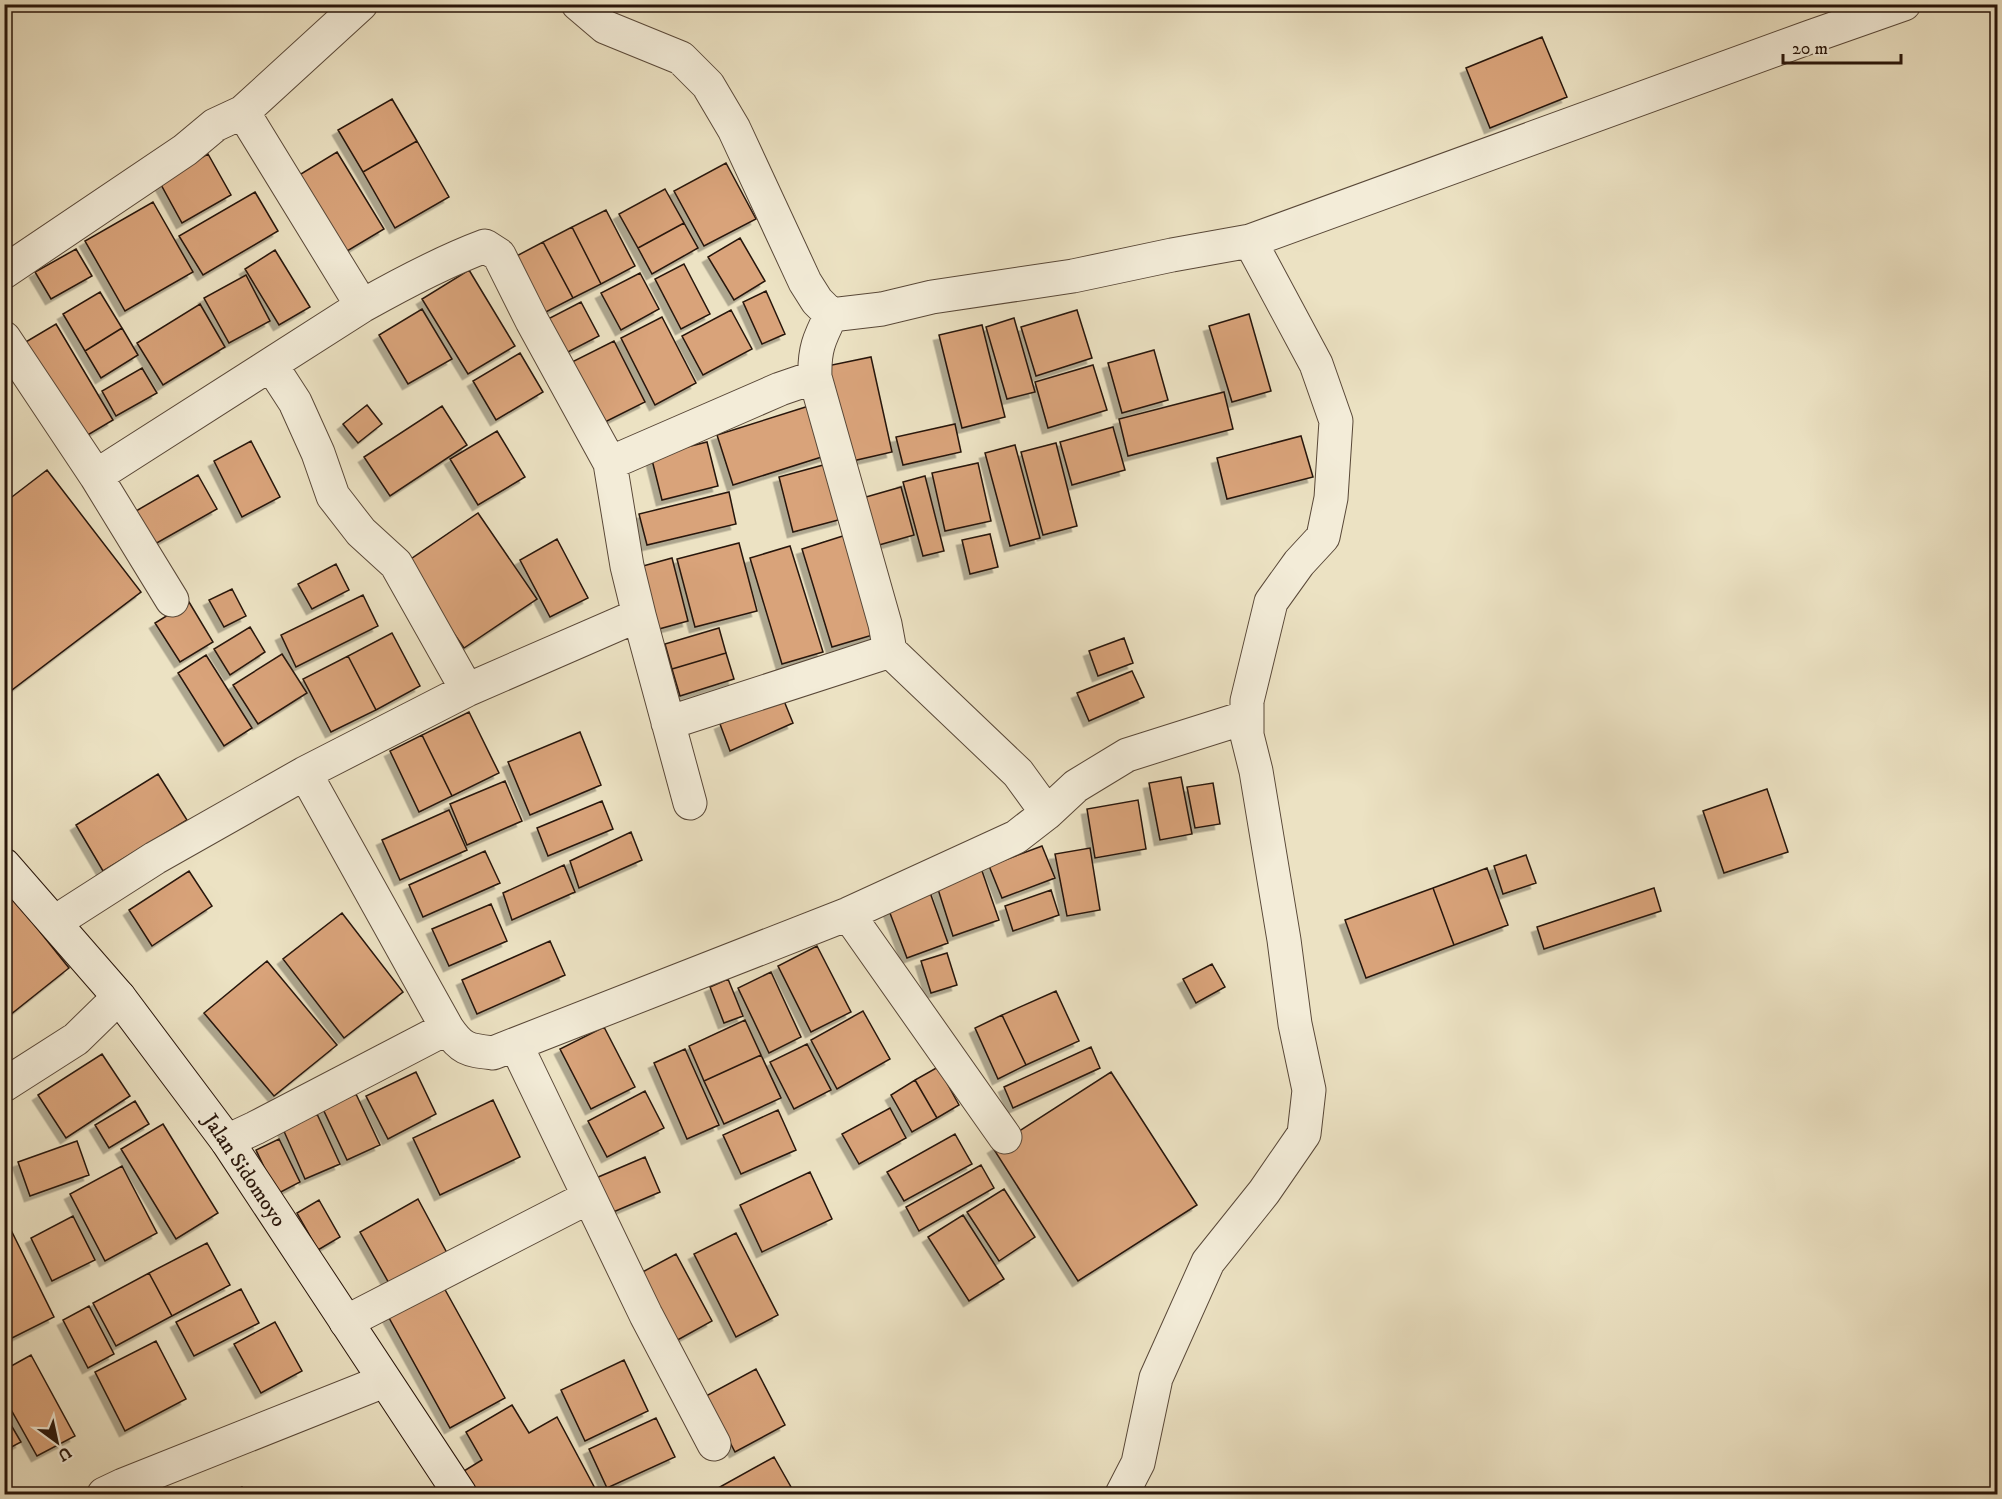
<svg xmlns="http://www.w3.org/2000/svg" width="2002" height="1499" font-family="'IM FELL DW Pica',serif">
<defs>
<filter id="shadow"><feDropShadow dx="-5.5" dy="5.5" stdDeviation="0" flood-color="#0004"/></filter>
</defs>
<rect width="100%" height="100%" fill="#ece2c3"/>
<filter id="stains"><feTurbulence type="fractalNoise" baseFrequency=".00333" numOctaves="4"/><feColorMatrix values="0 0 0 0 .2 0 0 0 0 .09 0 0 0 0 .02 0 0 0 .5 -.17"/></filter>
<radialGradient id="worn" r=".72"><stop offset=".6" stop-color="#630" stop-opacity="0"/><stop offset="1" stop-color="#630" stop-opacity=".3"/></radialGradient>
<!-- building -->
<path fill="#d9a37a" stroke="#28150a" stroke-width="1.5" filter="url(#shadow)" d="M1542,37L1567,97L1490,128L1466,68Z
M392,99L417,141L363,172L338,130Z
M417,141L449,197L395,228L363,172Z
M337,152L384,229L337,257L291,180Z
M208,154L231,195L182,223L159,181Z
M726,163L756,219L704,246L674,191Z
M665,189L684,223L638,248L619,214Z
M255,192L278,231L203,275L179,236Z
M153,202L193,272L125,311L85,241Z
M606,210L635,266L601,284L572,227Z
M684,223L698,248L652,274L638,248Z
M572,227L601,284L573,298L543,242Z
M740,238L765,281L734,300L708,257Z
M543,242L573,298L538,316L509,260Z
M76,249L92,276L51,299L35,272Z
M275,250L310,307L279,325L245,269Z
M684,264L710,314L681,329L655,279Z
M469,270L515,346L468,374L422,299Z
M640,273L659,309L621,330L601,293Z
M246,275L270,321L229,343L204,298Z
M766,291L785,334L762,344L743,302Z
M100,292L122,328L85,351L63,314Z
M581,302L599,336L566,353L548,319Z
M200,304L225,347L163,385L137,343Z
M422,309L452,359L408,384L379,335Z
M731,310L752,349L703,375L682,336Z
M1077,310L1092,358L1036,376L1021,327Z
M1249,314L1271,391L1232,402L1209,326Z
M662,317L696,383L655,405L621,338Z
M1014,318L1035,392L1007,399L986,327Z
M56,324L113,420L81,439L24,343Z
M982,325L1005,417L962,428L939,335Z
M122,328L138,355L101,378L85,351Z
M614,341L645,402L601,424L570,363Z
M1154,350L1168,400L1122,413L1108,363Z
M520,353L543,392L496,420L473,381Z
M871,357L892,452L848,462L827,366Z
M1093,365L1107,410L1048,428L1035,382Z
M142,368L157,393L116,416L102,391Z
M1224,392L1233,429L1128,456L1119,419Z
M367,405L382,424L358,443L343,424Z
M812,405L828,455L733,485L717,435Z
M442,406L467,445L390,496L364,457Z
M955,424L961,452L903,465L896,437Z
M1113,427L1125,470L1072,485L1060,442Z
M497,431L525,477L478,505L450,459Z
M1301,436L1313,477L1227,499L1217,458Z
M251,441L280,497L242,517L214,461Z
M707,442L718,486L662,500L651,456Z
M1056,443L1077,526L1043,535L1021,452Z
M1015,445L1040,538L1010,546L985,453Z
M978,463L991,521L945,531L932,473Z
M827,464L842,519L793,532L779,477Z
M47,470L141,592L4,696V503Z
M198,475L217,509L155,544L136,511Z
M925,476L944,551L923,556L903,482Z
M901,487L914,535L872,547L859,499Z
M729,492L736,524L647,545L639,514Z
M478,513L537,599L464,648L405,563Z
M990,534L998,567L970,574L962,540Z
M846,535L876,634L832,647L802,549Z
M557,539L588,598L550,617L520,560Z
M739,543L757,611L695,627L677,559Z
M790,546L823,652L782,664L750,558Z
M672,558L688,621L659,629L643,566Z
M336,564L349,590L312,609L298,584Z
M232,589L246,616L224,627L209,600Z
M363,595L378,626L296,667L281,635Z
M189,602L213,642L180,662L155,623Z
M250,627L265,652L230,675L214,649Z
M719,628L726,653L672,669L665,644Z
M392,633L420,686L376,710L348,656Z
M1124,638L1133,663L1098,676L1089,651Z
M726,653L734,679L680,696L672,669Z
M282,654L307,693L258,724L233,685Z
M206,655L252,728L224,746L178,673Z
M348,656L376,710L331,732L303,679Z
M1132,671L1144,697L1089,721L1077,693Z
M782,696L793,723L730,751L720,724Z
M469,712L499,773L452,796L422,735Z
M580,732L601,785L530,815L508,762Z
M422,735L452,796L419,812L390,751Z
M158,774L187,820L103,871L76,825Z
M1181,777L1192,834L1160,840L1149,783Z
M505,781L522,821L467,845L450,804Z
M1213,783L1220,824L1195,828L1187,787Z
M1767,789L1788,852L1724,873L1703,811Z
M1138,800L1146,849L1095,858L1087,809Z
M602,801L613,829L548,856L537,828Z
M449,810L467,850L400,880L382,840Z
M631,832L642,860L579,888L570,861Z
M1042,846L1055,878L1002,898L989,866Z
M1090,848L1100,910L1067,916L1055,854Z
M485,851L500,883L423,917L409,885Z
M1526,855L1536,883L1503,894L1494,866Z
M564,865L575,892L512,920L503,893Z
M981,868L999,920L953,936L936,883Z
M1487,868L1508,925L1454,945L1433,888Z
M189,871L212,906L152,946L129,910Z
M927,884L948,943L907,958L885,900Z
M4,887L69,968L10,1015L4,1008Z
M1433,888L1454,945L1366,978L1345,920Z
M1654,888L1661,911L1544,949L1537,927Z
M1051,890L1059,915L1013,931L1005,906Z
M491,904L507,941L449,966L432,929Z
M342,913L403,992L344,1038L283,959Z
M550,941L565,975L477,1014L462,980Z
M817,946L851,1012L811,1032L778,966Z
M947,953L957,985L931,993L921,961Z
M267,961L337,1045L274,1096L204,1013Z
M1212,964L1225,987L1196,1003L1183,979Z
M771,972L801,1037L769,1053L738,988Z
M728,979L743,1016L724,1023L710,987Z
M1056,991L1079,1041L1026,1065L1002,1015Z
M863,1011L890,1059L837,1089L811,1040Z
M1002,1015L1026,1065L998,1079L975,1028Z
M745,1020L761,1055L704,1081L689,1046Z
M604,1027L635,1087L591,1109L560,1049Z
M807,1044L831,1090L794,1109L770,1062Z
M1091,1047L1100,1068L1013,1108L1004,1087Z
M685,1049L719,1125L687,1139L654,1063Z
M102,1054L130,1096L66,1138L38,1095Z
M761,1055L781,1098L724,1124L704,1081Z
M938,1067L959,1105L937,1118L915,1080Z
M416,1072L436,1114L388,1139L366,1096Z
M1111,1072L1197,1205L1078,1281L993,1148Z
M915,1080L937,1118L912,1132L891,1095Z
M645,1091L664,1128L607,1157L588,1121Z
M356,1094L380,1145L347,1160L323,1109Z
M493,1100L520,1157L440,1195L413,1138Z
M135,1101L149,1124L109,1148L95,1125Z
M890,1108L906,1138L859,1164L842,1134Z
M778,1110L796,1150L741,1174L723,1135Z
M317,1114L340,1164L305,1179L283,1129Z
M163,1124L218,1213L176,1239L121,1149Z
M955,1134L972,1164L904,1201L887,1172Z
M279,1139L300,1182L277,1194L256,1150Z
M77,1141L89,1175L30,1196L18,1162Z
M645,1157L660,1192L611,1213L596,1178Z
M981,1165L994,1188L919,1231L906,1207Z
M122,1166L157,1233L105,1261L70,1194Z
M810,1172L832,1219L762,1252L740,1205Z
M1004,1189L1035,1237L999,1261L967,1212Z
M418,1199L447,1253L390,1285L360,1232Z
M319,1200L340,1237L318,1250L297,1213Z
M963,1215L1004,1279L969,1301L928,1237Z
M73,1216L95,1260L52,1281L31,1238Z
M11,1230L54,1317L4,1342V1234Z
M736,1233L778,1315L736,1337L694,1254Z
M207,1243L230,1285L172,1316L149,1273Z
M676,1254L712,1321L674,1342L637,1275Z
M149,1273L172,1316L116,1346L93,1303Z
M443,1286L505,1398L450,1428L388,1316Z
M241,1289L259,1323L194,1356L176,1322Z
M89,1306L114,1354L88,1368L63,1320Z
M275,1322L302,1371L261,1393L234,1344Z
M156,1341L186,1399L125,1431L95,1372Z
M31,1355L75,1436L37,1456L4,1397V1370Z
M624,1360L648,1411L585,1441L561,1390Z
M756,1369L785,1425L735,1452L706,1396Z
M512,1405L529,1433L557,1417L598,1494H472L459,1474L482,1460L466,1432Z
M4,1413L21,1442L4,1451Z
M656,1418L675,1457L607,1488L589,1449Z
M774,1457L795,1494H722L718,1488Z
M242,1487L246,1494H227Z"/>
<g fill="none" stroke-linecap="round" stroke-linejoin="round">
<!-- minor casing -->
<g stroke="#594838" stroke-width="35">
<path id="minor" d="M578,4L605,27L681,58L708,85L734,129L805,282L817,301L831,315
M4,272L185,150L215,125L243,112L361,4
M4,338L96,476L362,306
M271,365L295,402L318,453L333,496L361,532L396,564L467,690
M610,463L780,389L815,377C814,350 819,339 831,315L882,309L932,297L1073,276L1172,255L1250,241L1810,37L1904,4
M96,476L172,600
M639,615L690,803
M890,651L1018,773L1047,813
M668,723L890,651L885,624L815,377
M305,773L447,1028
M848,914L1005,1137
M55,922L155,858L305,773L467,690L639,615L627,566L610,463L532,321L499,255L485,246C442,262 401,284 362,306L243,112
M516,1045L646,1315L714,1444
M4,1085L76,1039L119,997
M227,1141L255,1128L447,1028C462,1050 468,1050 493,1053L848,914L1016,837L1047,813L1076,786L1127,755L1247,717
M346,1322L589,1197
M104,1494L123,1485L384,1381
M1122,1494L1138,1463L1156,1378L1208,1262L1264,1192L1304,1134L1309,1090L1295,1024L1284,940L1256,771L1247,735V701L1271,602L1299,563L1323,537L1331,498L1336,421L1316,364L1250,241"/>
</g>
<!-- secondary casing -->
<g stroke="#28150a" stroke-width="35">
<path id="secondary" d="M4,865L119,997L227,1141L460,1494"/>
</g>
<!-- minor -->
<use href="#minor" stroke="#f3ecd8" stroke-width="33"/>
<!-- secondary -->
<use href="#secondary" stroke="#f3ecd8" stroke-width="33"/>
</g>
<g text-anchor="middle" stroke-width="4.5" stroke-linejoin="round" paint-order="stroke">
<!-- street labels -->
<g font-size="21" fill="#28150a" stroke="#f3ecd8">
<text transform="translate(245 1170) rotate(56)" y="7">Jalan Sidomoyo</text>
</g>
</g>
<!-- margin -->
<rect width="2002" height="1499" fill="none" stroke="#ece2c3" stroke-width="24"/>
<rect x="6" y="6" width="1990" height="1487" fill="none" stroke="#28150a" stroke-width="3"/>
<rect x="12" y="12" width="1978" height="1475" fill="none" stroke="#28150a" stroke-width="1.5"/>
<!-- north arrow -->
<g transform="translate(57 1442) rotate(147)" stroke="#f3ecd8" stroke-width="4.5" paint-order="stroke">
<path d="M0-4.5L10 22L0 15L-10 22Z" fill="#28150a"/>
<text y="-9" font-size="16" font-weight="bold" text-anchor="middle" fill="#28150a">U</text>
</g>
<!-- scale -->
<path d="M1783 54v9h118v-9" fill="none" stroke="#28150a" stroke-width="3"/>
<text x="1792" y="54" font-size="18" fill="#28150a" stroke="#f3ecd8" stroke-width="4.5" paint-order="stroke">20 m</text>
<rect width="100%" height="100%" filter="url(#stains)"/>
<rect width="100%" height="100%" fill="url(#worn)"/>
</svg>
